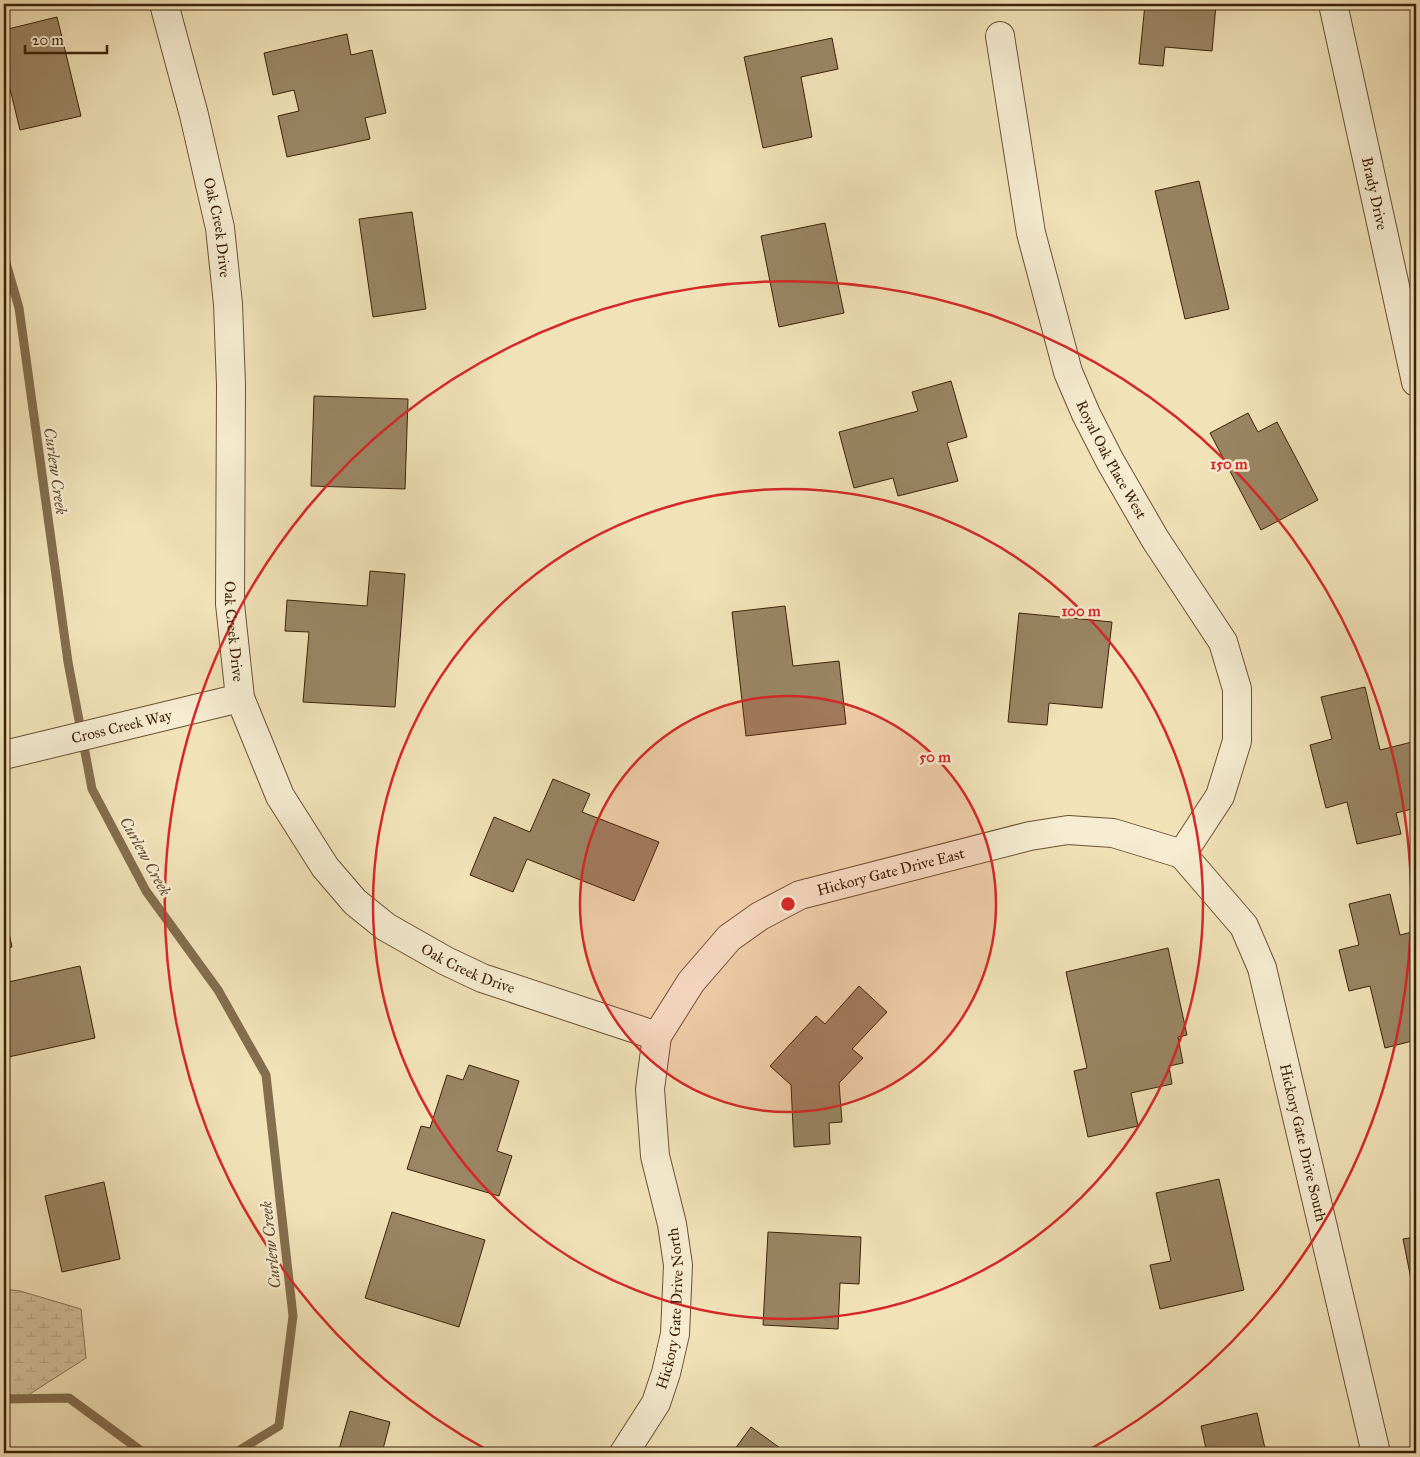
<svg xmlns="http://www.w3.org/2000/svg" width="1420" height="1457" font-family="'IM FELL Great Primer',serif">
<defs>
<pattern id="wetland-marsh" width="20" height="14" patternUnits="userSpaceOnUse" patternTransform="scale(1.25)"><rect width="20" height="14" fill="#d2c19a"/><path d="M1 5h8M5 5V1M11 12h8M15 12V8" fill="none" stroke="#b5a683"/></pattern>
</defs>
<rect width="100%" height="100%" fill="#f1e2b8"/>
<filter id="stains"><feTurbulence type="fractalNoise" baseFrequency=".004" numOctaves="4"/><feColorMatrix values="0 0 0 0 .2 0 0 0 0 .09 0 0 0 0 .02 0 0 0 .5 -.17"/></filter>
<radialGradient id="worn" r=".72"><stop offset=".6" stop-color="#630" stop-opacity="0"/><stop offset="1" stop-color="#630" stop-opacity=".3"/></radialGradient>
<!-- wetland -->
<path fill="url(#wetland-marsh)" stroke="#877251" d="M4,1289L20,1291L81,1309L86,1358L22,1399L4,1402Z"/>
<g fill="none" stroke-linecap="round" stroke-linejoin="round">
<!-- stream -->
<path stroke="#836e4e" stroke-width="9" d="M4,256L19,308L68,662L92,789L146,891L218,990L266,1075L293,1316L279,1426L235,1453
M4,1399L69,1398L144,1453"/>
</g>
<!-- building -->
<path fill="#9a8664" stroke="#3c2208" d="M1145,4H1216L1212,51L1165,47L1163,66L1139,64Z
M57,17L81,116L20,130L4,64V30Z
M347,34L351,55L372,50L386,113L365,118L370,139L287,157L278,116L299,111L294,90L273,95L264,53Z
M832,38L838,69L801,77L812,137L763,148L744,57Z
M1199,181L1229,309L1185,319L1155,191Z
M412,212L426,309L373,317L359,219Z
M825,223L844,313L779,327L761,236Z
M951,381L967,437L947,443L958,481L898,496L893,478L854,488L839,432L918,411L912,392Z
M314,396L408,399L405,489L311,486Z
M1248,413L1258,432L1277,422L1318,500L1261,530L1210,433Z
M370,571L405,574L395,707L303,702L309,632L285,631L287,600L367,606Z
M785,606L793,666L839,661L846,724L746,736L732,612Z
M1019,613L1112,622L1102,708L1049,703L1047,725L1008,722Z
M1365,687L1380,750L1416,741V808L1396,813L1401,834L1357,844L1347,802L1326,808L1310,745L1332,739L1321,697Z
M553,779L590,794L582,812L659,842L634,901L527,859L513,892L470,875L494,817L530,832Z
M1390,894L1400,935L1416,931V1040L1385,1048L1370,986L1349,991L1339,950L1359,945L1349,904Z
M4,909L12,947L4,949Z
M1168,948L1187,1035L1178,1037L1183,1063L1169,1066L1172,1084L1131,1093L1138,1126L1088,1137L1074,1071L1087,1068L1066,972Z
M80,966L95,1038L4,1058V983Z
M859,986L887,1012L852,1049L863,1058L839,1083L842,1122L829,1123L830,1144L794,1147L791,1085L770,1066L816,1016L825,1024Z
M469,1065L519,1081L497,1151L512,1156L499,1196L407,1169L421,1126L430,1128L447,1075L463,1080Z
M1219,1179L1244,1290L1160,1309L1150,1265L1171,1261L1156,1193Z
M104,1182L120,1259L62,1272L45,1196Z
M392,1212L485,1240L459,1327L365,1298Z
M768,1232L861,1237L859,1284L840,1283L838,1329L763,1325Z
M1416,1237V1283L1412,1284L1403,1239Z
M350,1411L390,1422L382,1453H338Z
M1257,1413L1266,1453H1207L1201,1426Z
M751,1427L787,1453H732Z"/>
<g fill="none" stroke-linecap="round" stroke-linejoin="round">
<!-- minor casing -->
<g stroke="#695234" stroke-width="30">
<g id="minor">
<path id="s1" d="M164,4L194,115L220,228L228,304L231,385L230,604L240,698L280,796L325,867L355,902L386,927L446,961L482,978L657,1036"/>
<path id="s2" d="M1333,4L1416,382"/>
<path id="s3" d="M1000,36L1031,233L1068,372L1086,414L1110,461L1155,539L1223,642L1237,689V741L1220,796L1182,854"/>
<path id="s4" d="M4,755L240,698"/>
<path id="s5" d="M1182,854L1244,926L1262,968L1376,1453"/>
<path id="s6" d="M624,1453L656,1403L666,1373L675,1334L678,1265L672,1224L655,1156L650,1089L657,1036L691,982L729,938L760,916L800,895L1030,836L1068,830L1113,833L1182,854"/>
</g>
</g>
<!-- minor -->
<use href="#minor" stroke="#f6ecd1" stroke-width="28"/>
</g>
<!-- distance rings -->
<circle cx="788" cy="904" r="208" fill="#d62828" fill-opacity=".12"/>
<g fill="none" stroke="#d62828" stroke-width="2.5">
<circle cx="788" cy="904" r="208"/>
<circle cx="788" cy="904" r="415"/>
<path d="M491 1452A623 623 0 1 1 1085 1452"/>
</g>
<g text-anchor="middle" stroke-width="5" stroke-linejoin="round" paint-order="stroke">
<!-- street labels -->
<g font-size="15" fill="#3c2208" stroke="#f6ecd1">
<text dy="5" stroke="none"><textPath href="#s2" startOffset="194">Brady Drive</textPath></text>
<text dy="5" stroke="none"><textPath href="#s1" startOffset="230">Oak Creek Drive</textPath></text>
<text dy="5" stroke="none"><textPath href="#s3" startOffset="441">Royal Oak Place West</textPath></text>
<text dy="5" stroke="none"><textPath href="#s1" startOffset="635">Oak Creek Drive</textPath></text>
<text dy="5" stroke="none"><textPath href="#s4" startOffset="121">Cross Creek Way</textPath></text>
<text dy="5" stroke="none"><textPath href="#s6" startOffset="731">Hickory Gate Drive East</textPath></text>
<text dy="5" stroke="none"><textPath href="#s1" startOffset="1070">Oak Creek Drive</textPath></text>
<text dy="5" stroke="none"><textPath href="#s5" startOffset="320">Hickory Gate Drive South</textPath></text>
<text dy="5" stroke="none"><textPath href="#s6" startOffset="156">Hickory Gate Drive North</textPath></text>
</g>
<!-- water labels -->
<g font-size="16" font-style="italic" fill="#664e31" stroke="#f6ecd1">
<text transform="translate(56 471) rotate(82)" y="6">Curlew Creek</text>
<text transform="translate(146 856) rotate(61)" y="6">Curlew Creek</text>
<text transform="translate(270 1245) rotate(-96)" y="6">Curlew Creek</text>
</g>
</g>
<circle cx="788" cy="904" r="8" fill="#d62828" stroke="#f6ecd1" stroke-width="2.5"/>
<g font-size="15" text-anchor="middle" font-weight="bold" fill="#d62828" stroke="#f6ecd1" stroke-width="5" stroke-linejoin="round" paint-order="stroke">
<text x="1229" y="469">150 m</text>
<text x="1081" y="616">100 m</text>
<text x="935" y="762">50 m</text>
</g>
<!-- margin -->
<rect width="1420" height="1457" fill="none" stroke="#f1e2b8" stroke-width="20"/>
<rect x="5" y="5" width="1410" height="1447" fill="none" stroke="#3c2208" stroke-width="2.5"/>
<rect x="10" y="10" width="1400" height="1437" fill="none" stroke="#3c2208"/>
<!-- scale -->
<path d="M25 45v8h82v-8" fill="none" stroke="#3c2208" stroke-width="2.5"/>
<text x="32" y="45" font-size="15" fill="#3c2208" stroke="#f6ecd1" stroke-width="4" paint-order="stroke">20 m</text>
<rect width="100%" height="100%" filter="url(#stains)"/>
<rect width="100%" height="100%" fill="url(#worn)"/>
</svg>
